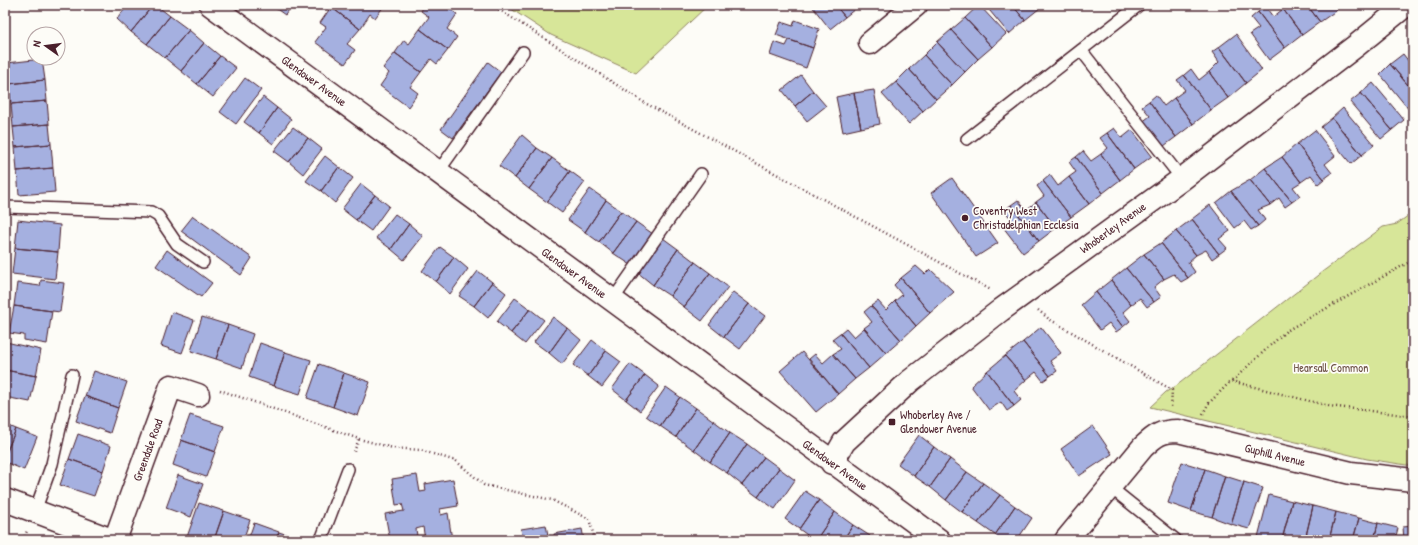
<svg xmlns="http://www.w3.org/2000/svg" width="1418" height="545" font-family="'Patrick Hand',sans-serif">
<rect width="100%" height="100%" fill="#fdfcf7"/>
<filter id="ink" filterUnits="userSpaceOnUse"><feTurbulence type="fractalNoise" baseFrequency=".025" numOctaves="2"/><feDisplacementMap in="SourceGraphic" scale="8" xChannelSelector="R" yChannelSelector="G"/><feConvolveMatrix kernelMatrix="1 2 1 2 8 2 1 2 1" color-interpolation-filters="sRGB"/></filter>
<g filter="url(#ink)">
<!-- green -->
<path fill="#d7e699" stroke="#908262" d="M505,5H708L636,73L551,35Z
M1413,212V466L1367,459L1150,407L1166,392L1176,386L1322,272L1383,227L1397,224Z"/>
<!-- building -->
<path fill="#a5b0e0" stroke="#4a1f2b" d="M128,5H153L131,32L117,19Z
M153,5H156L170,16L147,44L131,32Z
M271,5H293L285,15Z
M333,5H382L384,6L375,18L370,14L360,29L331,7Z
M425,5H444L457,14L447,29L457,37L448,50L420,29L429,17L421,11Z
M811,5H835L845,17L830,29Z
M835,5H860L845,17Z
M979,5L1006,34L992,47L965,18Z
M985,5H1012L1025,20L1009,34Z
M1012,5H1037L1040,8L1025,20Z
M1289,5H1307L1320,22L1302,35L1283,9Z
M1307,5H1334L1337,10L1320,22Z
M1265,6L1273,17L1283,9L1302,35L1285,48L1258,12Z
M331,7L360,29L347,44L355,50L345,64L315,42L326,27L320,23Z
M1258,12L1285,48L1269,60L1250,34L1259,28L1251,18Z
M170,16L189,30L165,58L147,44Z
M965,18L992,47L978,59L951,30Z
M795,20L819,29L813,48L776,35L781,22L793,26Z
M420,29L448,50L437,64L431,59L421,72L395,53L404,40L409,44Z
M189,30L204,43L181,71L165,58Z
M951,30L978,59L965,72L937,42Z
M1236,34L1262,70L1246,83L1219,47Z
M789,40L813,48L806,68L770,55L774,42L786,46Z
M937,42L965,72L952,85L924,55Z
M204,43L220,56L197,84L181,71Z
M1219,47L1246,83L1228,98L1209,72L1219,62L1212,52Z
M395,53L421,72L410,87L418,93L408,107L380,86L389,73L383,68Z
M1403,54L1413,67V91L1390,64Z
M924,55L952,85L936,99L909,69Z
M220,56L236,68L213,97L197,84Z
M42,59L45,80L9,84L7,63Z
M488,62L501,72L453,138L441,129Z
M1390,64L1413,91V109L1410,111L1380,74Z
M909,69L936,99L923,111L896,82Z
M1191,69L1199,80L1209,72L1228,98L1211,110L1184,75Z
M801,75L813,91L795,106L782,90Z
M1184,75L1211,110L1193,124L1174,98L1185,90L1177,80Z
M245,78L261,90L236,124L220,112Z
M45,80L47,101L11,104L9,84Z
M896,82L923,111L909,124L882,94Z
M1373,83L1404,120L1392,130L1361,93Z
M874,90L880,124L861,128L854,93Z
M813,91L826,106L807,121L795,106Z
M854,93L861,128L843,132L836,97Z
M1361,93L1392,130L1381,139L1350,102Z
M1156,95L1164,106L1174,98L1193,124L1176,137L1149,101Z
M263,97L277,108L259,133L244,122Z
M47,101L49,124L13,127L11,104Z
M1149,101L1176,137L1160,149L1141,123L1150,116L1142,106Z
M277,108L291,119L273,144L259,133Z
M1343,108L1374,145L1362,155L1332,118Z
M1332,118L1362,155L1351,164L1321,127Z
M49,124L51,144L15,147L13,127Z
M293,127L308,138L289,162L274,151Z
M1114,128L1122,138L1132,130L1152,156L1134,169L1107,133Z
M1315,130L1335,156L1325,164L1332,173L1324,179L1297,144Z
M1107,133L1134,169L1120,180L1101,154L1108,148L1100,138Z
M522,135L537,148L515,178L499,166Z
M308,138L322,149L303,174L289,162Z
M51,144L53,168L17,171L15,147Z
M1297,144L1324,179L1318,184L1311,175L1301,182L1282,157Z
M537,148L552,158L529,189L515,178Z
M1083,151L1091,161L1101,154L1120,180L1103,193L1076,157Z
M325,156L339,167L321,191L306,181Z
M1076,157L1103,193L1089,204L1069,177L1076,172L1069,162Z
M1282,157L1301,182L1293,187L1300,196L1292,202L1265,168Z
M552,158L570,171L547,202L529,189Z
M339,167L353,178L335,203L321,191Z
M53,168L55,192L19,195L17,171Z
M1265,168L1292,202L1285,207L1279,198L1270,205L1250,180Z
M570,171L585,182L562,213L547,202Z
M1050,175L1058,186L1069,177L1089,204L1071,217L1043,181Z
M952,178L998,243L976,257L931,193Z
M1250,180L1270,205L1258,210L1265,220L1258,226L1231,191Z
M1043,181L1071,217L1056,228L1036,202L1044,196L1037,186Z
M361,184L375,195L356,220L342,209Z
M590,189L606,200L585,232L568,220Z
M1231,191L1258,226L1251,230L1244,221L1235,228L1216,203Z
M375,195L389,206L371,231L356,220Z
M606,200L621,211L599,242L585,232Z
M1018,200L1026,210L1036,202L1056,228L1039,241L1011,205Z
M1011,205L1039,241L1023,253L1003,227L1012,220L1004,210Z
M1210,205L1230,231L1219,239L1227,248L1219,254L1192,219Z
M621,211L636,222L613,253L599,242Z
M395,214L409,224L391,249L376,238Z
M193,216L252,258L241,275L181,231Z
M1192,219L1219,254L1212,259L1206,250L1196,255L1176,231Z
M18,220L60,225L58,252L15,248Z
M636,222L653,234L631,265L613,253Z
M409,224L423,236L404,260L391,249Z
M1176,231L1196,255L1188,262L1195,272L1188,278L1161,243Z
M663,238L678,249L653,285L637,272Z
M1161,243L1188,278L1181,282L1174,274L1164,279L1144,254Z
M440,247L454,257L436,282L422,271Z
M15,248L58,252L55,279L12,274Z
M678,249L695,262L670,296L653,285Z
M167,250L212,283L201,297L156,266Z
M1144,254L1164,279L1154,287L1161,297L1154,302L1126,268Z
M454,257L468,269L450,294L436,282Z
M695,262L710,273L684,307L670,296Z
M916,266L925,274L930,269L954,292L930,313L901,278Z
M1126,268L1154,302L1147,307L1140,298L1131,305L1111,280Z
M478,271L492,282L474,306L459,296Z
M710,273L728,287L702,321L684,307Z
M901,278L930,313L916,326L895,301L902,295L894,285Z
M41,280L64,283L60,312L14,306L17,283L40,286Z
M1111,280L1131,305L1123,312L1130,321L1123,327L1096,292Z
M492,282L506,293L488,318L474,306Z
M733,292L749,304L724,337L709,325Z
M1096,292L1123,327L1116,332L1109,323L1100,330L1081,305Z
M515,298L530,309L511,333L497,322Z
M878,301L886,310L895,301L916,326L901,340L871,306Z
M749,304L765,316L740,349L724,337Z
M14,306L52,311L47,344L24,340V335L9,333Z
M871,306L901,340L886,353L864,328L872,322L864,312Z
M530,309L544,320L525,344L511,333Z
M172,312L194,320L182,353L161,346Z
M202,317L228,325L216,359L191,351Z
M553,317L567,328L549,353L534,342Z
M228,325L253,334L242,368L216,359Z
M1041,327L1061,353L1050,361L1057,371L1050,376L1023,342Z
M567,328L581,340L562,364L549,353Z
M846,328L854,337L864,328L886,353L869,368L840,333Z
M840,333L869,368L855,379L833,354L841,349L832,339Z
M592,340L606,351L588,376L573,365Z
M6,342L41,350L36,376L5,370Z
M1023,342L1050,376L1043,381L1036,372L1026,380L1005,356Z
M260,343L285,352L274,386L249,377Z
M606,351L621,362L602,387L588,376Z
M285,352L311,360L300,394L274,386Z
M802,352L838,394L816,412L780,371Z
M815,354L823,363L833,354L855,379L838,394L809,359Z
M1005,356L1026,380L1014,391L1021,400L1014,406L987,371Z
M319,364L344,373L333,407L307,398Z
M630,364L645,375L626,400L612,389Z
M5,370L36,376L30,402L5,397Z
M94,371L127,382L118,408L85,396Z
M987,371L1014,406L1007,411L1001,402L989,410L971,386Z
M344,373L370,382L358,416L333,407Z
M645,375L659,386L640,411L626,400Z
M666,387L680,397L660,426L646,416Z
M85,396L118,408L110,433L76,421Z
M680,397L696,408L676,437L660,426Z
M696,408L714,421L694,450L676,437Z
M190,415L224,426L215,452L181,440Z
M714,421L730,433L710,462L694,450Z
M5,424L16,429L5,456Z
M1093,426L1112,454L1079,476L1061,449Z
M16,429L37,437L24,470L5,462V456Z
M730,433L747,444L727,473L710,462Z
M78,434L111,446L103,471L69,459Z
M919,435L934,447L914,476L898,464Z
M181,440L215,452L206,477L173,465Z
M747,444L764,457L742,485L727,473Z
M934,447L950,459L930,487L914,476Z
M764,457L779,468L758,497L742,485Z
M69,459L103,471L94,496L60,485Z
M950,459L967,472L946,500L930,487Z
M1182,462L1205,469L1191,511L1168,503Z
M779,468L795,480L775,509L758,497Z
M1205,469L1225,476L1212,517L1191,511Z
M967,472L983,483L962,512L946,500Z
M178,475L203,484L191,517L166,508Z
M417,475L420,492L426,491L425,484L453,479L458,506L440,509L441,515L448,513L452,540H425L423,527L416,529L417,536L390,540L385,514L404,511L402,504L396,505L392,479Z
M1225,476L1244,482L1231,524L1212,517Z
M1244,482L1263,488L1249,529L1231,524Z
M983,483L1000,495L978,523L962,512Z
M805,491L819,500L799,529L785,519Z
M1000,495L1015,506L995,535L978,523Z
M1269,495L1292,501L1282,540H1269L1258,537Z
M819,500L835,512L816,540H814L799,529Z
M1292,501L1313,506L1305,540H1282Z
M199,503L224,511L214,540H196L187,537Z
M1015,506L1032,518L1017,540H1002L995,535Z
M1313,506L1336,512L1329,540H1305Z
M224,511L250,520L243,540H214Z
M835,512L853,525L843,540H816Z
M1336,512L1359,518L1353,540H1329Z
M1359,518L1378,523L1374,540H1353Z
M254,523L279,532L276,540H248Z
M1378,523L1398,528L1395,540H1374Z
M546,525L549,540H523L521,529Z
M853,525L870,536L867,540H843Z
M1413,526V540H1404L1403,527Z
M582,529L584,540H555L554,534Z
M279,532L303,540H276Z"/>
<g fill="none" stroke-linecap="round" stroke-linejoin="round">
<!-- service casing -->
<g stroke="#4a1f2b" stroke-width="14">
<path id="service" d="M1081,50L1182,179
M967,139L1139,5
M438,172L523,52
M5,207L151,212L158,216L177,244L203,262
M612,301L701,174
M1110,487L1176,540
M35,511L52,464L72,375
M321,540L348,469"/>
</g>
<!-- minor casing -->
<g stroke="#4a1f2b" stroke-width="25">
<path id="minor" d="M211,5L939,540
M870,43L916,5
M832,463L844,442L910,381L1001,310L1182,179L1357,45L1406,5
M5,500L112,540
M115,540L171,386L198,395
M1066,540L1143,447C1156,435 1161,431 1178,431L1351,473L1413,480"/>
</g>
<!-- path -->
<path stroke="#4a1f2b" stroke-width="2.5" stroke-dasharray="1 3" stroke-linecap="butt" d="M492,5L645,103L991,290
M1038,310L1049,319L1172,390L1171,409
M1232,381L1286,331L1413,260
M220,390L359,439L353,454
M1203,414L1208,404L1231,381L1329,406L1413,416
M359,439L393,448L420,450L456,461L484,485L552,500L589,519L595,540
M23,540L27,531"/>
<!-- service -->
<use href="#service" stroke="#fdfcf7" stroke-width="11"/>
<!-- minor -->
<use href="#minor" stroke="#fdfcf7" stroke-width="22"/>
</g>
</g>
<!-- markers -->
<g fill="#4a1f2b" stroke="#fdfcf7" stroke-width="1.5">
<circle cx="965" cy="218" r="4"/>
<rect x="888" y="418" width="8" height="8" rx="2"/>
</g>
<g text-anchor="middle" stroke-width="3.5" stroke-linejoin="round" paint-order="stroke">
<!-- street labels -->
<g font-size="12" fill="#4a1f2b" stroke="#fdfcf7">
<text transform="translate(314 81) rotate(36)" y="4">Glendower Avenue</text>
<text transform="translate(1113 228) rotate(-36)" y="4">Whoberley Avenue</text>
<text transform="translate(574 273) rotate(36)" y="4">Glendower Avenue</text>
<text transform="translate(148 450) rotate(-70)" y="4">Greendale Road</text>
<text transform="translate(1275 455) rotate(14)" y="4">Guphill Avenue</text>
<text transform="translate(835 465) rotate(36)" y="4">Glendower Avenue</text>
</g>
<!-- poi labels -->
<g font-size="12" fill="#4a1f2b" stroke="#fdfcf7" text-anchor="start">
<text x="973" y="215">Coventry West<tspan x="973" dy="14">Christadelphian Ecclesia</tspan></text>
<text x="900" y="419">Whoberley Ave /<tspan x="900" dy="14">Glendower Avenue</tspan></text>
</g>
<!-- park labels -->
<g font-size="12" fill="#6d5146" stroke="#fdfcf7">
<text x="1331" y="372">Hearsall Common</text>
</g>
</g>
<!-- margin -->
<rect width="1418" height="545" fill="none" stroke="#fdfcf7" stroke-width="20"/>
<rect x="10" y="10" width="1398" height="525" fill="none" stroke="#4a1f2b" stroke-width="1.5" filter="url(#ink)"/>
<!-- north arrow -->
<g transform="translate(46 46) rotate(284)"><circle r="19" fill="#fdfcf7" stroke="#b5a4a5"/>
<path d="M0-3L7 15L0 10L-7 15Z" fill="#4a1f2b"/>
<text y="-6" font-size="11" font-weight="bold" text-anchor="middle" fill="#4a1f2b">N</text>
</g>
</svg>
